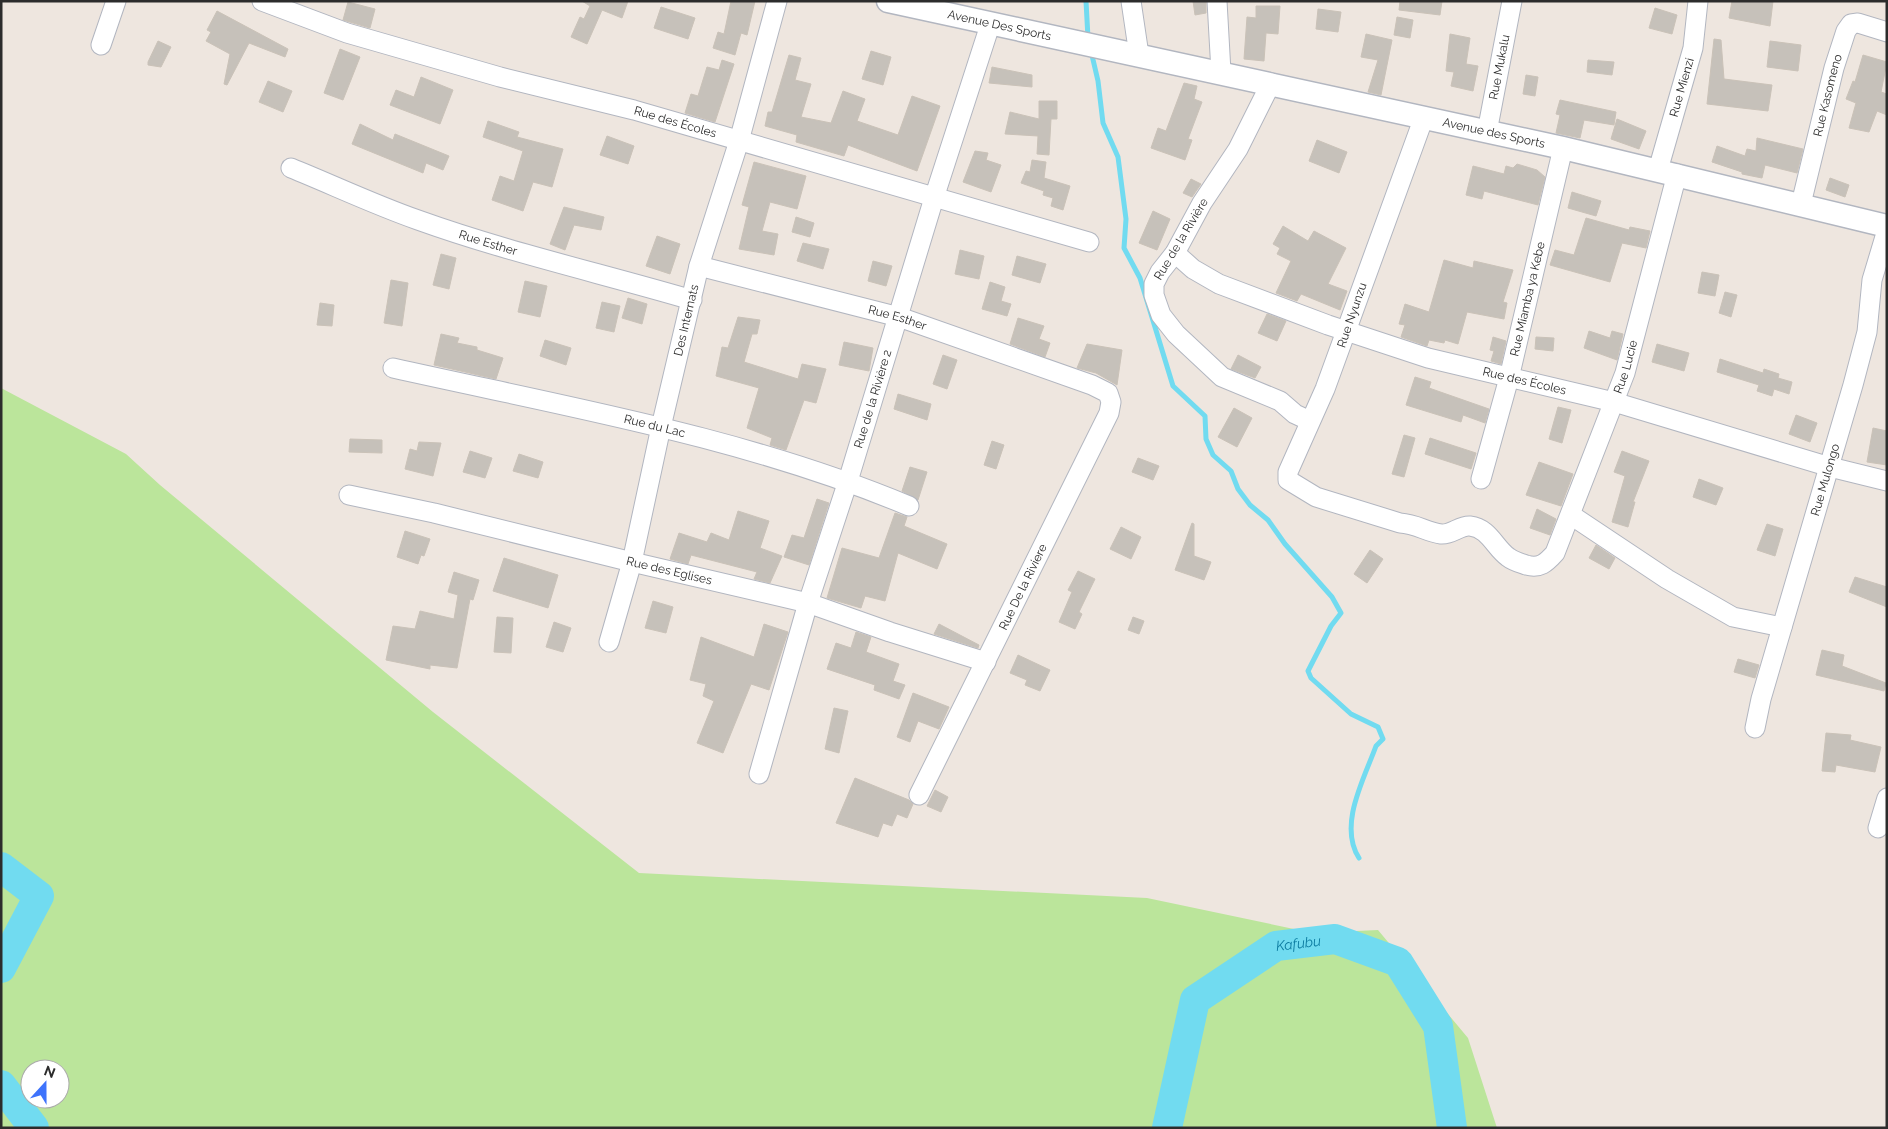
<svg xmlns="http://www.w3.org/2000/svg" width="1888" height="1129" font-family="Raleway,sans-serif">
<rect width="100%" height="100%" fill="#eee6df"/>
<!-- green -->
<path fill="#bbe59b" fill-rule="evenodd" d="M1,388L126,454L160,485L433,712L639,873L1147,898L1313,933L1378,930L1468,1038L1497,1128H1ZM30,1069H60V1099H30Z"/>
<g fill="none" stroke-linecap="round" stroke-linejoin="round">
<!-- stream -->
<path stroke="#71dbf0" stroke-width="5" d="M1086,1L1088,38
M1091,51L1098,81L1103,123L1118,157L1126,219L1124,248L1140,278L1173,386L1205,416L1206,439L1213,455L1231,471L1238,489L1250,505L1268,520L1285,544L1332,597L1341,613L1331,626L1308,671L1311,678L1351,714L1378,727L1383,739L1376,746C1364,779 1338,825 1359,858"/>
<!-- river -->
<g stroke="#71dbf0" stroke-width="30">
<path d="M1,867L39,896L1,968"/>
<path d="M1,1085L34,1128"/>
<path id="s1" d="M1167,1128L1195,1000L1276,946L1335,939L1398,962L1438,1026L1452,1128"/>
</g>
</g>
<!-- building -->
<path fill="#c6c1ba" stroke="#cac2b8" d="M582,1H628L622,18L602,10L587,44L571,37L580,17L584,19L590,6Z
M731,1H755L747,35L741,33L735,55L713,48L718,32L724,34Z
M1193,1H1206V13L1195,15Z
M1400,1H1442L1440,15L1399,10Z
M1732,1H1773L1770,26L1729,18Z
M348,2L375,9L370,28L343,20Z
M1256,6H1280L1278,34L1266,33L1264,61L1244,59L1247,17L1256,18Z
M661,7L695,18L688,39L654,28Z
M1655,8L1677,15L1672,34L1649,28Z
M1318,9L1341,12L1338,32L1316,29Z
M217,11L288,49L285,57L249,43L227,85L224,84L230,54L206,41L211,32L207,30Z
M1397,17L1413,20L1410,38L1394,35Z
M1366,34L1392,40L1381,95L1368,92L1378,60L1361,57Z
M1450,34L1470,38L1466,64L1478,66L1473,91L1451,86L1454,72L1446,71Z
M1714,39L1721,40L1724,79L1772,85L1768,111L1707,104Z
M158,41L171,47L161,67L148,65V62Z
M1770,41L1801,45L1798,71L1767,67Z
M340,49L360,57L343,100L324,93Z
M871,51L891,57L883,85L862,79Z
M789,55L801,58L795,80L811,84L801,117L831,123L843,91L865,99L857,121L898,135L912,96L940,106L917,171L848,145L844,156L796,142L797,135L765,126L768,112H772Z
M1863,55L1887,62L1881,92L1887,94V115L1877,111L1869,132L1849,128L1856,103L1846,99L1853,81L1855,82Z
M722,60L734,64L715,122L685,113L691,94L698,96L707,67L719,70Z
M1588,60L1614,62L1612,75L1587,72Z
M992,67L1032,75V87L989,83Z
M1526,75L1538,77L1535,96L1523,94Z
M421,77L453,90L440,124L390,105L396,90L414,97Z
M268,81L292,91L283,112L259,102Z
M1184,83L1197,86L1194,99L1202,102L1188,139L1192,140L1185,160L1151,148L1158,128L1166,131Z
M1560,100L1616,112L1614,125L1584,120L1580,138L1556,133L1560,115L1556,114Z
M1039,101H1057V119H1051L1049,155L1037,154L1038,136L1005,134L1010,112L1039,119Z
M1617,119L1646,131L1639,149L1611,139Z
M488,121L519,132L517,137L563,149L552,187L533,182L523,211L492,200L500,176L514,181L523,151L483,137Z
M360,124L393,140L395,134L449,156L443,170L426,163L423,173L352,144Z
M607,136L634,146L628,164L600,155Z
M1757,138L1803,149L1797,173L1765,165L1762,178L1742,174V172L1712,162L1717,146L1745,156L1747,149L1756,151Z
M1317,140L1347,152L1339,173L1309,161Z
M975,151L988,153L986,160L1001,165L991,192L963,182Z
M1032,160L1046,162L1044,178L1070,186L1063,210L1051,206L1053,198L1043,195L1044,191L1021,183L1026,171L1030,172Z
M754,162L806,176L797,209L770,202L762,231L778,234L774,255L739,249L749,207L742,205Z
M1517,164L1537,170L1545,177L1538,205L1484,191L1482,199L1466,195L1473,166L1504,174L1506,166L1513,168Z
M1830,178L1849,185L1845,197L1826,190Z
M1191,179L1201,184L1192,197L1183,193Z
M1572,192L1601,201L1596,216L1568,208Z
M564,207L604,217L601,230L574,225L565,250L550,244Z
M1153,211L1170,219L1157,250L1139,243Z
M796,217L814,223L810,237L792,232Z
M1586,218L1629,230L1630,227L1650,231L1646,248L1622,243L1610,282L1550,265L1555,250L1574,255Z
M1283,226L1308,241L1314,231L1346,248L1328,284L1347,291L1340,310L1301,294L1297,301L1276,293L1291,261L1277,254L1280,248L1273,244Z
M657,236L680,244L670,274L646,266Z
M803,243L829,249L823,269L797,261Z
M960,250L984,256L979,279L955,274Z
M441,254L456,258L449,289L433,285Z
M1017,256L1046,264L1040,283L1012,275Z
M1444,260L1473,268L1474,261L1513,270L1503,302L1507,303L1504,319L1467,312L1458,344L1445,340L1444,343L1429,340L1427,346L1401,337L1405,325L1399,324L1405,304L1429,312Z
M873,261L892,266L886,286L868,281Z
M1702,272L1719,275L1715,296L1698,293Z
M391,280L408,283L402,326L384,323Z
M525,281L547,286L540,317L518,312Z
M990,282L1005,287L1001,301L1011,304L1007,316L982,309Z
M1725,292L1737,295L1731,317L1719,313Z
M628,298L647,304L642,324L622,318Z
M602,302L620,306L614,332L596,328Z
M320,303L334,305L332,326L317,325Z
M1267,314L1286,321L1277,341L1258,333Z
M738,317L760,320L757,334H752L744,362L798,379L802,364L826,369L816,403L804,400L786,450L770,445L772,438L747,428L759,388L716,376L722,347L728,348Z
M1018,318L1044,326L1039,339L1050,343L1045,357L1010,344Z
M1589,331L1610,338L1612,331L1623,334L1617,360L1584,348Z
M441,334L459,338L457,343L477,347V350L503,358L496,379L434,365Z
M1493,337L1506,341L1501,364L1491,361L1494,351L1490,350Z
M1536,337L1554,338L1553,351L1535,349Z
M545,340L571,348L566,365L540,356Z
M844,342L873,348L869,371L839,365Z
M1087,344L1122,350L1117,385L1096,373L1077,368Z
M1657,344L1689,353L1684,371L1652,362Z
M943,355L957,360L947,389L933,384Z
M1238,355L1261,367L1255,378L1231,369Z
M1720,359L1763,373L1764,369L1779,374L1778,378L1792,382L1789,394L1774,389L1772,396L1757,391L1759,385L1717,372Z
M1415,377L1431,382L1429,388L1489,409L1485,423L1463,415L1461,422L1406,405Z
M898,394L931,404L927,420L894,409Z
M1558,407L1571,410L1562,443L1549,439Z
M1234,408L1252,418L1237,447L1218,437Z
M1796,415L1817,423L1810,442L1789,434Z
M1873,428L1887,431V465L1867,462Z
M1404,435L1415,438L1404,477L1392,474Z
M1430,438L1476,453L1471,469L1425,454Z
M350,439L382,440V453L349,452Z
M992,441L1004,445L996,469L984,465Z
M419,442L441,443L433,476L405,469L410,449L417,451Z
M470,451L492,458L485,478L463,472Z
M1622,451L1649,461L1633,502H1635L1628,527L1612,522L1625,476L1614,472Z
M519,454L543,462L538,478L513,471Z
M1138,458L1159,466L1153,480L1132,472Z
M1539,462L1573,474L1561,506L1526,495Z
M910,467L927,472L918,500L902,491Z
M1699,479L1723,488L1716,505L1693,497Z
M817,499L829,503L809,565L784,557L792,535L804,538Z
M1537,509L1556,519L1550,535L1530,528Z
M738,511L769,521L760,548L782,556L770,583L754,579L757,572L691,555L688,564L670,559L679,533L707,542L711,533L729,540Z
M895,513L907,517L904,526L947,544L937,569L898,553L885,601L865,596L861,608L827,598L842,548L879,558Z
M1192,523L1194,524V556L1211,562L1204,580L1175,570Z
M1767,524L1783,529L1775,556L1757,550Z
M1121,527L1141,537L1131,559L1110,549Z
M405,531L430,539L424,556L421,555L418,564L397,557Z
M1596,545L1615,558L1609,569L1589,558Z
M1370,550L1383,559L1367,583L1354,574Z
M504,558L558,575L548,608L493,591Z
M1078,571L1095,579L1079,612L1082,614L1075,629L1059,622L1072,592L1068,590Z
M454,572L479,580L473,600L470,599L457,668L430,665V669L386,660L393,626L415,629L420,611L454,619L458,595L448,592Z
M1855,577L1887,587V607L1849,592Z
M653,601L673,607L666,633L645,628Z
M497,617L513,618L511,653L494,652Z
M1133,617L1144,621L1139,634L1128,630Z
M554,622L571,628L563,652L546,647Z
M764,624L788,632L769,690L751,684L723,753L697,743L714,701L703,696L706,684L690,680L701,637L754,657Z
M939,624L979,645L978,648L934,634Z
M856,632L871,637L866,652L899,664L893,681L905,685L899,699L874,690L875,685L827,669L836,643L851,648Z
M1822,650L1844,655L1842,666L1886,683L1884,691L1816,675Z
M1018,655L1050,670L1040,691L1025,685L1027,680L1010,673Z
M1738,659L1759,665L1755,678L1734,672Z
M913,693L949,707L939,729L918,721L910,742L897,737Z
M834,708L848,711L839,753L825,749Z
M1826,733L1851,735L1850,740L1881,747L1875,772L1836,765L1835,772L1822,771Z
M855,778L909,800L913,804L907,818L897,814L892,826L883,823L878,837L836,823Z
M935,790L948,797L941,812L927,806Z"/>
<g fill="none" stroke-linecap="round" stroke-linejoin="round">
<!-- minor casing -->
<g stroke="#b2b6c0" stroke-width="21">
<g id="minor">
<path id="s2" d="M262,1L347,33L500,77L634,110L1089,242"/>
<path d="M1131,1L1139,55"/>
<path d="M1217,1L1221,72"/>
<path d="M101,45L116,1"/>
<path d="M1271,83L1238,149L1202,203L1175,253L1160,272L1154,284V295L1161,315L1176,334L1222,377L1280,401L1295,414L1310,421"/>
<path id="s3" d="M1424,117L1325,389L1288,472V480L1316,497L1400,523C1417,524 1426,532 1441,534C1452,535 1460,525 1470,526C1489,528 1495,548 1508,557C1513,561 1520,563 1526,565C1540,569 1546,563 1555,553L1625,373L1677,174"/>
<path id="s4" d="M1487,132L1512,1"/>
<path id="s5" d="M291,168C333,185 375,205 418,220C507,252 600,273 692,300"/>
<path id="s6" d="M1658,170L1693,48L1698,1"/>
<path id="s7" d="M1801,204L1834,68L1846,31L1851,24L1858,23L1887,32"/>
<path id="s8" d="M1175,253L1193,269L1219,284L1328,325L1428,358L1614,402L1830,467L1887,481"/>
<path id="s9" d="M699,266L899,317L1092,385L1108,393L1111,402L1109,413L919,795"/>
<path id="s10" d="M393,368C567,407 744,437 909,506"/>
<path id="s11" d="M1481,479L1509,378L1563,148"/>
<path id="s12" d="M349,495L434,513L632,562L808,603L890,632L986,662"/>
<path d="M1571,515L1667,579L1733,617L1782,627"/>
<path id="s13" d="M609,642L632,562L661,427L699,266L739,141L777,1"/>
<path id="s14" d="M1755,728L1761,699L1853,385L1867,332L1872,280L1887,230"/>
<path id="s15" d="M759,774L808,603L848,481L934,198L990,25"/>
<path d="M1878,828L1887,798"/>
</g>
</g>
<!-- tertiary casing -->
<g stroke="#b2b6c0" stroke-width="25">
<g id="tertiary">
<path id="s16" d="M888,1L1563,148L1887,226"/>
</g>
</g>
<!-- minor -->
<use href="#minor" stroke="#fff" stroke-width="19"/>
<!-- tertiary -->
<use href="#tertiary" stroke="#fff" stroke-width="22"/>
</g>
<g text-anchor="middle" stroke-width="4" stroke-linejoin="round" paint-order="stroke">
<!-- street labels -->
<g font-size="12" fill="#2c2c2c" stroke="#fff">
<text dy="4" stroke="none"><textPath href="#s16" startOffset="114">Avenue Des Sports</textPath></text>
<text dy="4" stroke="none"><textPath href="#s4" startOffset="66">Rue Mukalu</textPath></text>
<text dy="4" stroke="none"><textPath href="#s6" startOffset="86">Rue Mienzi</textPath></text>
<text dy="4" stroke="none"><textPath href="#s7" startOffset="112">Rue Kasomeno</textPath></text>
<text dy="4" stroke="none"><textPath href="#s2" startOffset="431">Rue des Écoles</textPath></text>
<text dy="4" stroke="none"><textPath href="#s16" startOffset="620">Avenue des Sports</textPath></text>
<text transform="translate(1181 239) rotate(-59)" y="4">Rue de la Rivière</text>
<text dy="4" stroke="none"><textPath href="#s5" startOffset="211">Rue Esther</textPath></text>
<text dy="4" stroke="none"><textPath href="#s11" startOffset="186">Rue Miamba ya Kebe</textPath></text>
<text transform="translate(1352 315) rotate(-71)" y="4">Rue Nyunzu</text>
<text dy="4" stroke="none"><textPath href="#s9" startOffset="205">Rue Esther</textPath></text>
<text dy="4" stroke="none"><textPath href="#s13" startOffset="331">Des Internats</textPath></text>
<text dy="4" stroke="none"><textPath href="#s3" startOffset="885">Rue Lucie</textPath></text>
<text dy="4" stroke="none"><textPath href="#s8" startOffset="375">Rue des Écoles</textPath></text>
<text dy="4" stroke="none"><textPath href="#s15" startOffset="392">Rue de la Rivière 2</textPath></text>
<text dy="4" stroke="none"><textPath href="#s10" startOffset="268">Rue du Lac</textPath></text>
<text dy="4" stroke="none"><textPath href="#s14" startOffset="258">Rue Mulongo</textPath></text>
<text dy="4" stroke="none"><textPath href="#s12" startOffset="329">Rue des Eglises</textPath></text>
<text transform="translate(1023 587) rotate(-64)" y="4">Rue De la Riviere</text>
</g>
<!-- water labels -->
<g font-size="14" font-style="italic" fill="#0c7ba0" stroke="#fff">
<text dy="5" stroke="none"><textPath href="#s1" startOffset="251">Kafubu</textPath></text>
</g>
</g>
<!-- border -->
<rect width="1888" height="1129" fill="none" stroke="#2c2c2c" stroke-width="5"/>
<!-- north arrow -->
<g transform="translate(45 1084) rotate(21)"><circle r="24" fill="#ffffff" stroke="#ababab"/>
<path d="M0-4L9 19L0 12L-9 19Z" fill="#3e73fc"/>
<text y="-8" font-size="14" font-weight="bold" text-anchor="middle" fill="#2c2c2c">N</text>
</g>
</svg>
